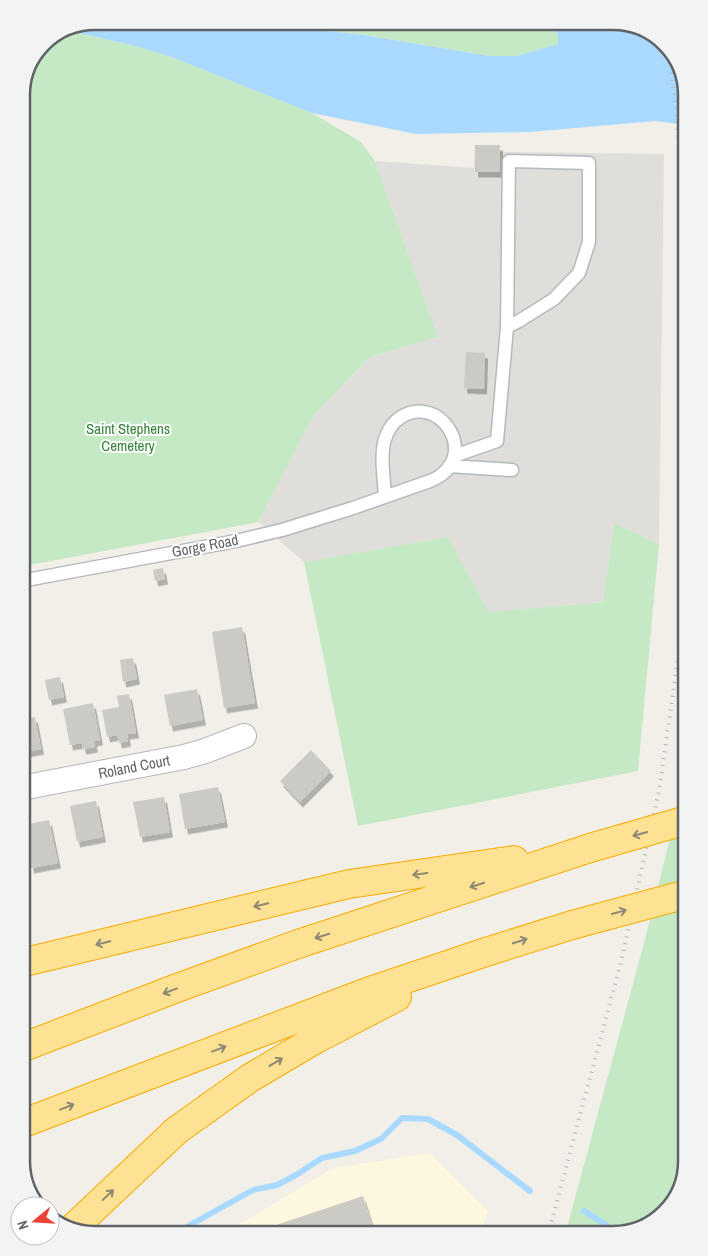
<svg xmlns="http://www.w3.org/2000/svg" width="708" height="1256" font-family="'Archivo Narrow',sans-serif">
<defs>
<filter id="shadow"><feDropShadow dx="3" dy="5.5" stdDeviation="0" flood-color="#0004"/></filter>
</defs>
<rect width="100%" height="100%" fill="#f1efe8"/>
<!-- commercial -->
<path fill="#fef7e0" d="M430,1153L488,1211L480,1235H222L333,1168Z"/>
<!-- industrial -->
<path fill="#e0deda" d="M475,145H500V152L664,154L659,544L614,523L603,602L489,612L448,537L304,562L258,522L314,415L370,357L438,337L375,161L474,168Z"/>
<!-- green -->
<path fill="#c5e8c5" d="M296,21H541L558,34V44L517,56H490L364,35L319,30Z
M71,31L139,47L174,58L312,113L361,142L375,161L438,337L370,357L314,415L258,522L24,566L21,556V90L43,43Z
M614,523L659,544L638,771L358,826L304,562L448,537L489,612L603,602Z
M687,768V1161L675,1202L645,1227L613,1235H565L648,928Z"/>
<!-- water -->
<path fill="#aadaff" d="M95,21H296L319,30L364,35L490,56H517L558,44V34L541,21H618L654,34L679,63L687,95V125L655,121L530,132L416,134L312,113L174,58L139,47L71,31Z"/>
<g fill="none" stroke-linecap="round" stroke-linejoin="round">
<!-- stream -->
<path stroke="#aadaff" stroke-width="6" d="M584,1211L619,1233
M172,1235L253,1190L277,1185L296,1175L322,1158L355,1151L381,1139L402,1118L428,1119L457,1135L530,1191"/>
</g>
<!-- building -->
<path fill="#cccac5" filter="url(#shadow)" d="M475,145H500V172H475Z
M466,352L485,353L484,389L464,388Z
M163,568L165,579L155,581L153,570Z
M242,627L255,703L224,708L212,632Z
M133,658L137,679L123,682L120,660Z
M60,677L64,697L49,700L45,680Z
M197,689L203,720L170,726L164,695Z
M129,694L136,733L127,734L128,741L119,743L117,735L107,737L102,710L119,707L117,696Z
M93,703L100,740L94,741L95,747L83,749L82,743L70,745L63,709Z
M26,713L27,718L35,717L41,749L21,753V714Z
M311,750L331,771L300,802L280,781Z
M218,787L225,822L185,829L179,794Z
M164,797L170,832L140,837L133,802Z
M96,801L103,837L77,842L70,806Z
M49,820L58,863L31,868L23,825Z
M363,1196L374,1232L365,1235H263L261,1230Z"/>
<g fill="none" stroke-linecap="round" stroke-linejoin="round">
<!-- lane casing -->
<g stroke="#b5b8bc" stroke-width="15">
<path id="lane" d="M454,456L497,441L507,327L509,161L589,163V242L579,273L554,299L519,321L507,327
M449,466L512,470
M21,581L236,541L282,530L353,508L430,481C434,479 438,478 441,475C476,450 439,394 401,417C393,422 388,430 385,439C380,455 384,479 385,497"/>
</g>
<!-- street casing -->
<g stroke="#b5b8bc" stroke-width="26">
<path id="street" d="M21,788L184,757L205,751L244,736"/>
</g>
<!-- highway casing -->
<g stroke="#f9ab00" stroke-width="30">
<path id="highway" d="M21,963L349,884L514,860
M21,1048L177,988L298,944L590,848
M21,1124L367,992L486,952L572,925
M72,1229L177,1130L250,1078L316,1039L397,997"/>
</g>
<!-- lane -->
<use href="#lane" stroke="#fff" stroke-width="12"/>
<!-- street -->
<use href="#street" stroke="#fff" stroke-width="24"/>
<!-- highway -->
<use href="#highway" stroke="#fde293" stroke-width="28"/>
<!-- rail -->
<path stroke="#b6b7b8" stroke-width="4" stroke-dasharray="1 6" stroke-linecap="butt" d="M670,52L687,227
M548,1235L621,962L659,791L687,597"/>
<!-- highway-bridge casing -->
<g stroke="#f9ab00" stroke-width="30" stroke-linecap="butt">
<path id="highway-bridge" d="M590,848L687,820
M572,925L687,894"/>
</g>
<!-- highway-bridge -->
<use href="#highway-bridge" stroke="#fde293" stroke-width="28"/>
</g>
<!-- one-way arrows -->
<defs><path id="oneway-shaft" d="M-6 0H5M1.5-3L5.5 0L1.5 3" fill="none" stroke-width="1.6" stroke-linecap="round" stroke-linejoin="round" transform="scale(1.25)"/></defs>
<g stroke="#8e8975">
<use href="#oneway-shaft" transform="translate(640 834) rotate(164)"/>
<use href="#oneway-shaft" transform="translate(420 874) rotate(172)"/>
<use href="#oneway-shaft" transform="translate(477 885) rotate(162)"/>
<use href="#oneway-shaft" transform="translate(261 905) rotate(167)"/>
<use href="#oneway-shaft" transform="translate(619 912) rotate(-15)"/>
<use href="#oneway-shaft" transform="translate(322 936) rotate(162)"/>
<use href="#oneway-shaft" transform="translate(520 941) rotate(-17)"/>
<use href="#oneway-shaft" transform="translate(103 943) rotate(167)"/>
<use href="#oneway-shaft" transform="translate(170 991) rotate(159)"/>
<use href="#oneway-shaft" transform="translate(219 1049) rotate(-21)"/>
<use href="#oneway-shaft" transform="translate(276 1062) rotate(-31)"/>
<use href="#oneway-shaft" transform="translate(67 1107) rotate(-21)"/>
<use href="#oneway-shaft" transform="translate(108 1195) rotate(-43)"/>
</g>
<g text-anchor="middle" stroke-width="4" stroke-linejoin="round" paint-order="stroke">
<!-- park labels -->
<g font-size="15" fill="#348238" stroke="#fff">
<text x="128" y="434">Saint Stephens<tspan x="128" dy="17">Cemetery</tspan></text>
</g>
<!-- street labels -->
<g font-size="15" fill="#5f6368" stroke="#fff">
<text transform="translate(205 546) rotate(-11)" y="5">Gorge Road</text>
<text transform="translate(134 767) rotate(-11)" y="5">Roland Court</text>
</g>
</g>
<!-- crop -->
<path d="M0 0H708V1256H0ZM95 30H613A65 65 0 0 1 678 95V1161A65 65 0 0 1 613 1226H95A65 65 0 0 1 30 1161V95A65 65 0 0 1 95 30Z" fill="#f2f3f3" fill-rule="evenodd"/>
<path fill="none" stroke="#5f6368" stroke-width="2.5" d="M95 30H613A65 65 0 0 1 678 95V1161A65 65 0 0 1 613 1226H95A65 65 0 0 1 30 1161V95A65 65 0 0 1 95 30Z"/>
<!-- north arrow -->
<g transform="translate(35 1221) rotate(252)"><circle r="24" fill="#ffffff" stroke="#bfc1c3"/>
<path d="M0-4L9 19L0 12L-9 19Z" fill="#ea4335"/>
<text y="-8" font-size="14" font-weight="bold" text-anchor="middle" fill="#5f6368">N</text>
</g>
</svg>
